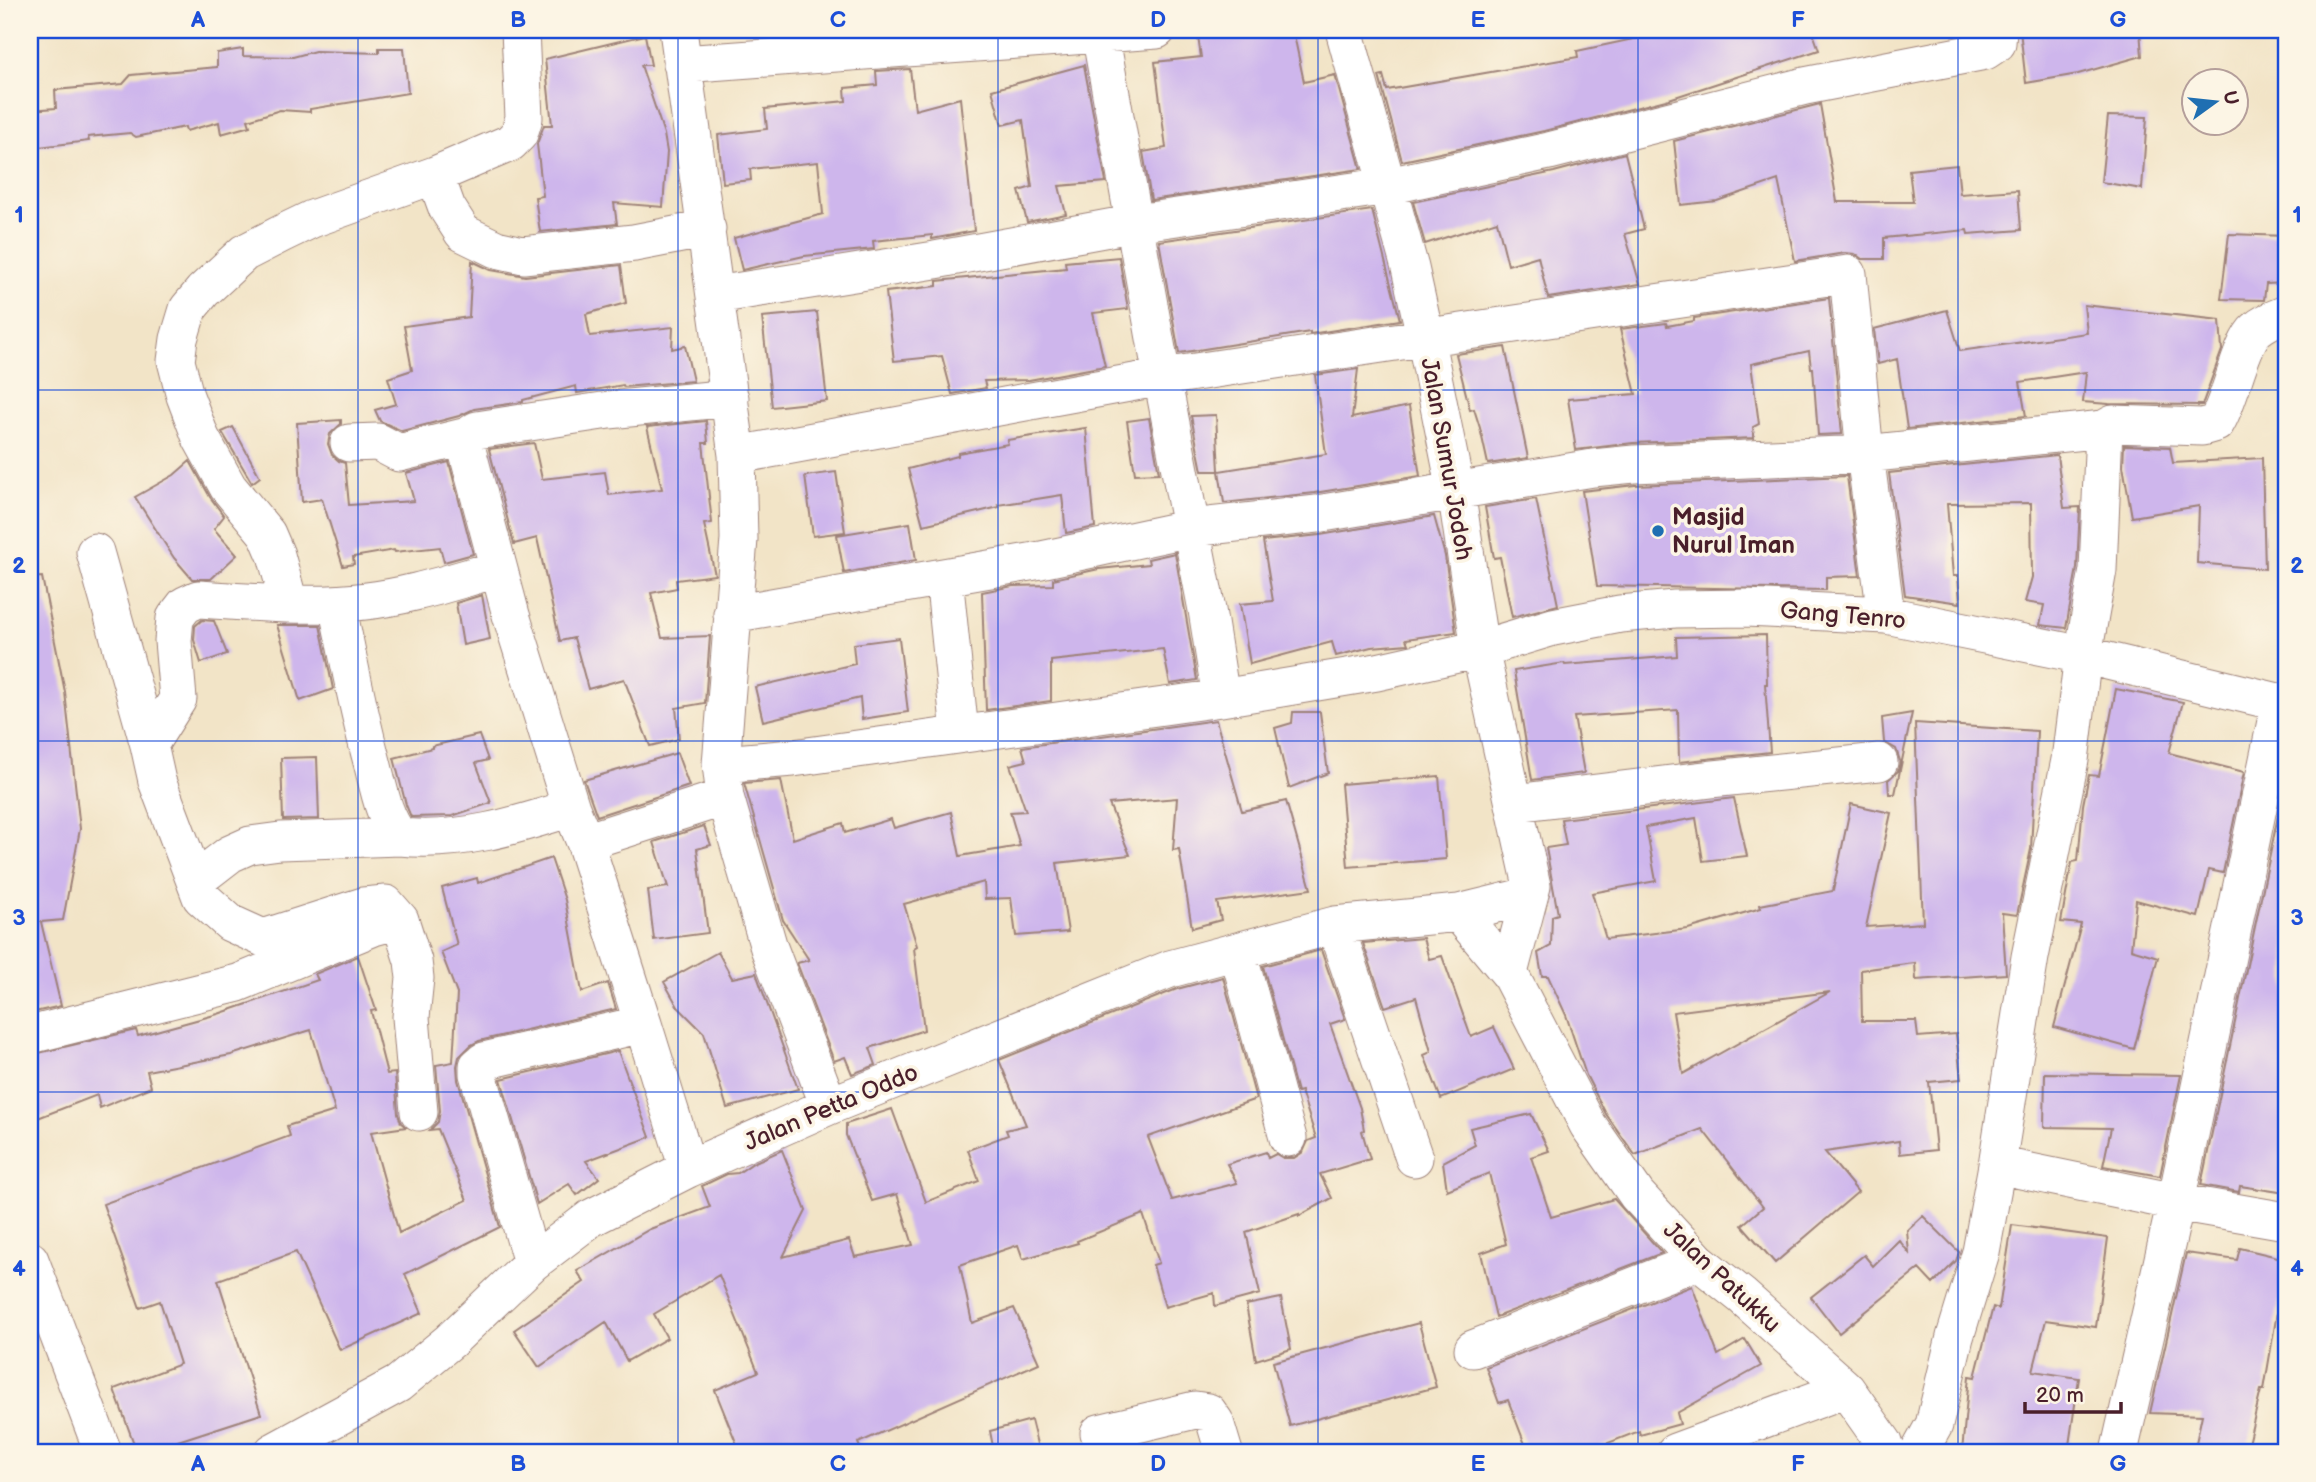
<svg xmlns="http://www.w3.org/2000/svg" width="2316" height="1482" font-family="'Balsamiq Sans',sans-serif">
<rect width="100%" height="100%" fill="#fcf5e5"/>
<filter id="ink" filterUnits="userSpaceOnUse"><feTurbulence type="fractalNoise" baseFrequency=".0143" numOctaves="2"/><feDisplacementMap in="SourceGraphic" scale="14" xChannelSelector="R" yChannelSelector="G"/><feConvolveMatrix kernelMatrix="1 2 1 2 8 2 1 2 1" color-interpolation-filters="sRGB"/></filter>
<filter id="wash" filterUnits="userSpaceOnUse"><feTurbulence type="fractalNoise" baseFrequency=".00686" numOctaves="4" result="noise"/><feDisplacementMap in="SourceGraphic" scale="28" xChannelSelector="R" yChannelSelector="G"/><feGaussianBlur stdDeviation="1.57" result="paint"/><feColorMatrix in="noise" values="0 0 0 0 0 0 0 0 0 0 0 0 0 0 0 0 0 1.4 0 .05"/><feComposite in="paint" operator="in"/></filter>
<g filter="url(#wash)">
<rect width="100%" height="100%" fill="#f2e4c7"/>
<g id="blocks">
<!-- building -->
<path fill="#ceb6ec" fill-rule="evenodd" d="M1197,30H1293L1304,82L1335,75L1361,169L1151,200L1143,152L1166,148L1155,62L1201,57Z
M1654,30H1812L1819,50L1666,100L1544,131L1402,161L1379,76L1383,75L1387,90L1578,57L1577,51L1638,38L1637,34Z
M2020,30H2140L2142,56L2078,74L2026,83Z
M645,35L651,65H641L664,134L667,152L663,207L614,203L617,224L540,232L535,197L543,196L537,144L544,125H552L545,59Z
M379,48H404L408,93L310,109V112L280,110L248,120L250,126L221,134L219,122L186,131L185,127L136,137L130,133L88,137L89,141L30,148V110L56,108L55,90L123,84L131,75L217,67V53L243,49V56L293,57L315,51L379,53Z
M1084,65L1106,182L1059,186L1066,214L1027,222L1019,191L1032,187L1023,120L1002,125L992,90Z
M910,69L915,110L960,98L974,231L932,239V235L873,241L874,249L804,256L742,270L734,238L823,214L818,162L750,169L751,180L723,183L718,135L767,129L765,109L846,101L845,88L877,85L876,71Z
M1820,104L1837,202H1913L1909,170L1957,165L1960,194L2018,190L2021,230L1968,234L1967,230L1884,238V259H1862L1855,254L1845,253L1795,261L1778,180L1717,201L1681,205L1674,141Z
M2108,116L2147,117L2142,189L2101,182Z
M1625,153L1644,229L1625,234L1640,284L1548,298L1538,256L1508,265L1497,221L1425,244L1413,202L1554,172Z
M1372,210L1400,320L1310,334V332L1179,353L1159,241Z
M2229,234L2286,236V283L2266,284L2264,300L2221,299Z
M1119,257L1128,309L1093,313L1105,366L1029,380L984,381L986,388L952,394L942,356L894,361L886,292L937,286V281L1066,268L1065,262Z
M472,261L491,270L525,276L621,265L626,303L586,314L590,336L673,327L672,349L685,346L693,381L624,387L623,385L577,393L576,386L523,400V402L474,409L459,416L402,431L380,421L375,410L396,404L388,378L412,370L404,326L469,317Z
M1829,298L1842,434L1818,435L1813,368H1811L1809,351L1751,364L1759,424L1753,427L1754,438L1633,443L1576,450L1568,399L1636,394L1620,329L1666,323L1667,326L1694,321V318Z
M2084,305L2220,320L2222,350L2202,405L2109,404L2083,402L2086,372L2020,382L2026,416L1907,429L1897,359L1878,364L1874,329L1947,310L1960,351L2087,333Z
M817,312L827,401L772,407L762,317Z
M1505,347L1528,458L1488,464L1480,428L1474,409L1470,410L1456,354Z
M1358,369L1352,418L1409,406L1420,476L1314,493L1224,503L1219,471L1326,454L1315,375Z
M1216,415L1219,471H1202L1191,416Z
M1149,418L1159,473L1135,474L1127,421Z
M341,420V424L330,434L328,444L332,455L339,461L345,463L349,505L414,501L406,473L449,462L473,554L444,562L440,547L395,552L394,550L353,557L354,564L343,566L322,499L302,502L297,423Z
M706,421L708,443H703L712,523L704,524L715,575L676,580L677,588L651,593L662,638L710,636L705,703L676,708L679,739L650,746L624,679L588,689L574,638L560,641L537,538L514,544L489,449L534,443L542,479L605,472L609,495L662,489L647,427Z
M233,427L260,477L252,483L222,432Z
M1086,428L1095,527L1066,533L1062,495L998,505L999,507L923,525L908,469L958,456V453L1008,444L1007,440Z
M2124,445L2170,447L2173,463L2262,458L2265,569L2197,563L2199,506L2132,517L2123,466Z
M2057,455L2064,508L2080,507L2077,568L2066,628L2040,625L2044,605L2025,602L2032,577L2031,503L1947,504L1953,576H1958L1960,603L1905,595L1889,473Z
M190,461L210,497L224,516L214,529L237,555L211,579H192L174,558L135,497L174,475Z
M836,472L845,532L813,536L805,476Z
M1847,476L1860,576L1826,577V590L1597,586L1582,491L1635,485Z
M1536,499L1558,605L1512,617L1500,557L1494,558L1485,507Z
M1434,516L1445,556L1456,632L1406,639L1408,644L1371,647L1336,656L1332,642L1250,664L1240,604L1273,601L1263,541L1320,535Z
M910,523L916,560L844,573L837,535Z
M1175,553L1197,680L1170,684L1163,649L1051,661V701L986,710L982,592L1013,586L1053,585V579L1099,569L1149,564L1148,559Z
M42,577L65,692L80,829L63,920L41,922L61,1006L30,1013V578Z
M482,595L490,639L463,645L456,603Z
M202,620L214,621L227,654L201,663L194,640L195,626Z
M277,625H320L333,689L300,701Z
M1766,635L1767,684H1765L1770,752L1679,762L1678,710L1574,717L1584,773L1532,780L1514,671L1564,663L1565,665L1677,656L1676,637Z
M899,638L908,712L862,719L860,698L763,721L755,687L855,664L853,644Z
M2116,689L2183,702L2169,753L2244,772L2223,873L2209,870L2198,917L2136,900L2131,949L2158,957L2134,1049L2054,1027L2081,924L2061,922L2072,862L2078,861L2083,805L2089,775L2099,776Z
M1293,712H1320L1328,773L1289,788L1275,728L1292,723Z
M1912,713L1895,794H1889L1888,780L1898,771L1900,761L1896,749L1884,742L1882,718Z
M1216,720L1242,811L1286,801L1311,889L1217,902L1221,920L1192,928L1179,849L1173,850L1177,798L1109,804L1130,855L1057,863L1068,932L1016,936L1011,898L985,899L984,882L904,904L917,946L914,948L924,1030L870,1048L876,1065L852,1074L845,1057L834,1061L797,963L809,960L783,920L744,783L781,780L793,839L843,823L845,833L891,819L894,828L951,812L960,856L1020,846L1010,812L1026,811L1010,765L1026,761L1022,747Z
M1915,723L2037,731L2031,849L2017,915L2002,913L2006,974L1916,980L1915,963L1861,970L1862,1021H1916L1918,1037L1956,1034L1961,1079L1929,1082L1936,1150L1900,1154L1899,1141L1825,1152L1858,1192L1775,1263L1742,1225L1763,1207L1702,1129L1635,1155L1606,1114L1586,1075L1566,1015L1548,976H1542L1538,953L1551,946L1552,916L1558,914L1546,848L1566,845L1561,819L1734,798L1747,856L1703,861L1696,818L1646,827L1656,881L1592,893L1606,939L1688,929L1761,908L1760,905L1833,891L1851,804L1891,813L1866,927L1923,923ZM1830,992L1683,1074L1673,1012Z
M479,735L488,760L476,763L491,803L452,816L411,817L406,805L394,758L432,748V746Z
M677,753L689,786L597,816L584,780Z
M317,757L319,819L283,820L281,758Z
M1439,776L1446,859L1348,867L1341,784Z
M2285,783L2286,1193L2240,1186L2239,1192L2201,1185Z
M704,826L711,845L697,849L708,933L654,940L648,890L668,887L654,842Z
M551,858L565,900L582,992L608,983L616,1009L479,1041L471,1045L459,1057L457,1066L458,1080L500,1227L405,1274L422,1313L340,1350L296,1252L218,1280L261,1414L178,1441L182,1452H137L114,1389L180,1364L160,1301L140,1308L103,1204L290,1136L287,1126L335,1111L311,1030L231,1055L147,1071L151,1087L100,1108L97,1095L30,1121V1055L136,1030L138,1036L218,1014L318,980L315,974L358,956L376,1010L371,1011L387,1074L395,1073L398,1114L401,1123L406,1127L371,1132L399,1233L467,1200L438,1129L430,1130L438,1122L440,1111L436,1065L453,1062L457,994L441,952L457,945L442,888L477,878L478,883Z
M1423,938L1429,959L1442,956L1471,1037L1494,1027L1514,1069L1441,1099L1424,1055L1431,1052L1416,997L1385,1007L1363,943Z
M1321,950L1345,1019L1330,1024L1360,1108L1364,1130L1362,1131L1370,1159L1320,1174L1332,1198L1299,1216V1214L1246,1232L1260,1294L1215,1306L1214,1293L1165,1307L1153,1265L1159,1263L1143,1214L1077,1241L1078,1243L1023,1259L1018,1245L960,1265L972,1323L1014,1308L1039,1363L858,1443L862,1452H740L715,1390L758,1372L719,1275L654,1314L667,1338L627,1361L606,1322L539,1367L514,1330L584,1282L577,1271L650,1229L710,1207L702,1186L727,1174L738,1173L753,1163L782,1150L806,1211L783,1257L849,1240L855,1257L913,1245L897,1194L872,1201L846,1135V1124L892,1109L926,1202L979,1181L968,1150L1008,1135L1006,1130L1026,1125L999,1060L1177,989L1223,977L1256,1099L1148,1137L1172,1200L1237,1183L1227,1164L1266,1152L1268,1158L1276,1154L1283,1158H1294L1303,1152L1308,1141L1316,1138L1301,1091L1297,1092L1263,966Z
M718,952L732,978L756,973L798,1089L727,1108L704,1033L678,1007L664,982Z
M618,1051L650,1137L586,1161L599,1178L577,1195L569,1184L537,1204L501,1079Z
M2045,1073L2181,1075L2160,1176L2103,1166L2111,1128L2044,1127Z
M1531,1114L1549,1151L1531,1157L1551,1217L1614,1199L1662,1253L1496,1317L1481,1253L1506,1244L1489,1173L1447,1190L1443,1162L1475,1145L1470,1128Z
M1923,1216L1959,1252L1956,1261L1933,1284L1919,1269L1839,1333L1811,1297L1864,1255L1873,1266L1899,1240L1909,1253L1907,1231Z
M2012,1225L2108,1238L2096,1327L2046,1320L2033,1371L2079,1378L2068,1452H1962L1969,1376L1975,1377L1993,1307L1999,1309Z
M2240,1248L2286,1259L2264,1390H2261L2246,1452H2194L2202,1415L2150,1413L2186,1253L2237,1260Z
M1692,1286L1718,1355L1745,1339L1761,1366L1677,1413L1680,1424L1640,1435L1639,1431L1585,1452H1528L1508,1400L1499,1403L1486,1367Z
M1281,1298L1291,1349L1256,1360L1246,1305Z
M1419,1323L1436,1387L1290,1426L1273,1362Z
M1031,1420L1039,1452H994L990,1431Z"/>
</g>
</g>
<g filter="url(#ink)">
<use href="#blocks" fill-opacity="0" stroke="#9e8279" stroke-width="2"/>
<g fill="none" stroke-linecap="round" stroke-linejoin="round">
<!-- minor casing -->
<g stroke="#9e8279" stroke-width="39">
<path id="minor" d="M678,30L737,455L739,539L721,764L725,797L769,948L829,1106
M1344,30L1410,268L1425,336L1456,491L1480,649L1532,886L1509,973
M1100,33L1162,377L1207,610L1221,698
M682,64L1157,30
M435,175L447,208L463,233L496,249L523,255L634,243L707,229
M716,295L935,260L1136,223L1388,186L1549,151L1805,86L1985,51L1997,43L1998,30
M349,443L378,442L399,453L468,436
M737,455L1162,377L1848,274L1865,454L1886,615
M95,552L149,745
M944,577L960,733
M289,603L276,555L267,534L228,487L201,438L185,396L176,361L179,339L188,309L203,291L244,253L283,233L312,219L435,175L510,143L519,134L524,118L520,30
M337,604C348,657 358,710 372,762C379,789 383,816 400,837C460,843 515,826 571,808
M732,614L1041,560L1191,528L1317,514L1593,468L1634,464L1865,454L2104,429
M721,764L793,758L1221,698L1377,672L1480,649L1553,627L1620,614L1675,609L1746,608L1886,615L2083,655L2286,704
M1516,803L1712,779L1879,762
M585,842L725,797
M195,881L230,854L250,845L280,841L400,837
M1459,913L1509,973L1588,1125L1637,1195L1698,1261L1742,1296L1846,1389L1884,1443L1887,1452
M400,920L386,904L363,906L263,938L230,923L201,897L157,781L149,745L178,699L173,641L175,618L185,605L198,599C252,602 313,608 366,601C411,596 454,581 498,569
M1335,925L1414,1158
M1238,952L1288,1138
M643,1024L688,1169
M30,1035L238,983L374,927L400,920L413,961L415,978L411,1017L419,1112
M1997,1165L2030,957L2070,760L2083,655L2098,570L2104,429L2113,424L2202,427L2216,423C2231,400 2240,343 2257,329C2266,321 2276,318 2286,314
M30,1260L103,1452
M532,1263L478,1074V1066L484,1061L643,1024L585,842L571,808L511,615L466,446L468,436L477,430L609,410L730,398
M1473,1349L1698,1261
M1099,1433L1195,1410L1208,1412L1215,1422L1224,1452
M273,1452L398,1384L450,1341L532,1263L591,1218L688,1169L829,1106L1170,969L1335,925L1459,913L1524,897L1530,892
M1675,1452L1846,1389
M1919,1452L1934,1425L1955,1337L1981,1252L1997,1165L2176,1202L2286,1221
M2119,1452L2176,1202L2280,702"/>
</g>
<!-- minor -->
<use href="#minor" stroke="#fff" stroke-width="37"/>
</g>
</g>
<!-- grid -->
<path fill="none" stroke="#1d4ed8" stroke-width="2" stroke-opacity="0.55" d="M358,30V1452M678,30V1452M998,30V1452M1318,30V1452M1638,30V1452M1958,30V1452M30,390H2286M30,741H2286M30,1092H2286"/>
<!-- markers -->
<circle fill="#1f6fb2" stroke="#fcf5e5" stroke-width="2.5" cx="1658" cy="531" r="7"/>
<g text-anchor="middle" stroke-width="7" stroke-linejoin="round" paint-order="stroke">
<!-- street labels -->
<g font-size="24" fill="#4a1f2b" stroke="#fcf5e5">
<text transform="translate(1447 459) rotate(80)" y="8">Jalan Sumur Jodoh</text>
<text transform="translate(1843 615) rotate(5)" y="8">Gang Tenro</text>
<text transform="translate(831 1107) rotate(-23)" y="8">Jalan Petta Oddo</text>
<text transform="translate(1722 1277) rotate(43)" y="8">Jalan Patukku</text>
</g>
<!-- poi labels -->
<g font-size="24" font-weight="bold" fill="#4a1f2b" stroke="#fcf5e5" text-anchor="start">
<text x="1672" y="525">Masjid<tspan x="1672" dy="28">Nurul Iman</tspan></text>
</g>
</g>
<!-- margin -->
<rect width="2316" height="1482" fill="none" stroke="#fcf5e5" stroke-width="77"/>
<!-- north arrow -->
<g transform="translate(2215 102) rotate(75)"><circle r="33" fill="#fcf5e5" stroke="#b59f9b" stroke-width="2"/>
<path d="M0-5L12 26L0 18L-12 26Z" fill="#1f6fb2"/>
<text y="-10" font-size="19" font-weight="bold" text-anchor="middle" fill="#4a1f2b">U</text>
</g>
<!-- scale -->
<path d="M2025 1402v10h96v-10" fill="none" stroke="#4a1f2b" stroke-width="3.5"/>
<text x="2036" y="1402" font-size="21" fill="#4a1f2b" stroke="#fcf5e5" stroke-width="5" paint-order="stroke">20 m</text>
<rect x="38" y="38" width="2240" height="1406" fill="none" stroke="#1d4ed8" stroke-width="2.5"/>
<g font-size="23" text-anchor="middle" font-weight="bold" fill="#1d4ed8">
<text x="198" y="27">A</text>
<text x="518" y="27">B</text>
<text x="838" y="27">C</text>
<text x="1158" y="27">D</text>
<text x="1478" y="27">E</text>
<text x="1798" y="27">F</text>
<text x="2118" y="27">G</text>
<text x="19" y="222">1</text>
<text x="2297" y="222">1</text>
<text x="19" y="573">2</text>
<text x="2297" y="573">2</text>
<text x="19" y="925">3</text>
<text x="2297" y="925">3</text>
<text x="19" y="1276">4</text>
<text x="2297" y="1276">4</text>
<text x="198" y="1471">A</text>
<text x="518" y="1471">B</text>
<text x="838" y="1471">C</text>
<text x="1158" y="1471">D</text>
<text x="1478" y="1471">E</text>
<text x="1798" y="1471">F</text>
<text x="2118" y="1471">G</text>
</g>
</svg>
